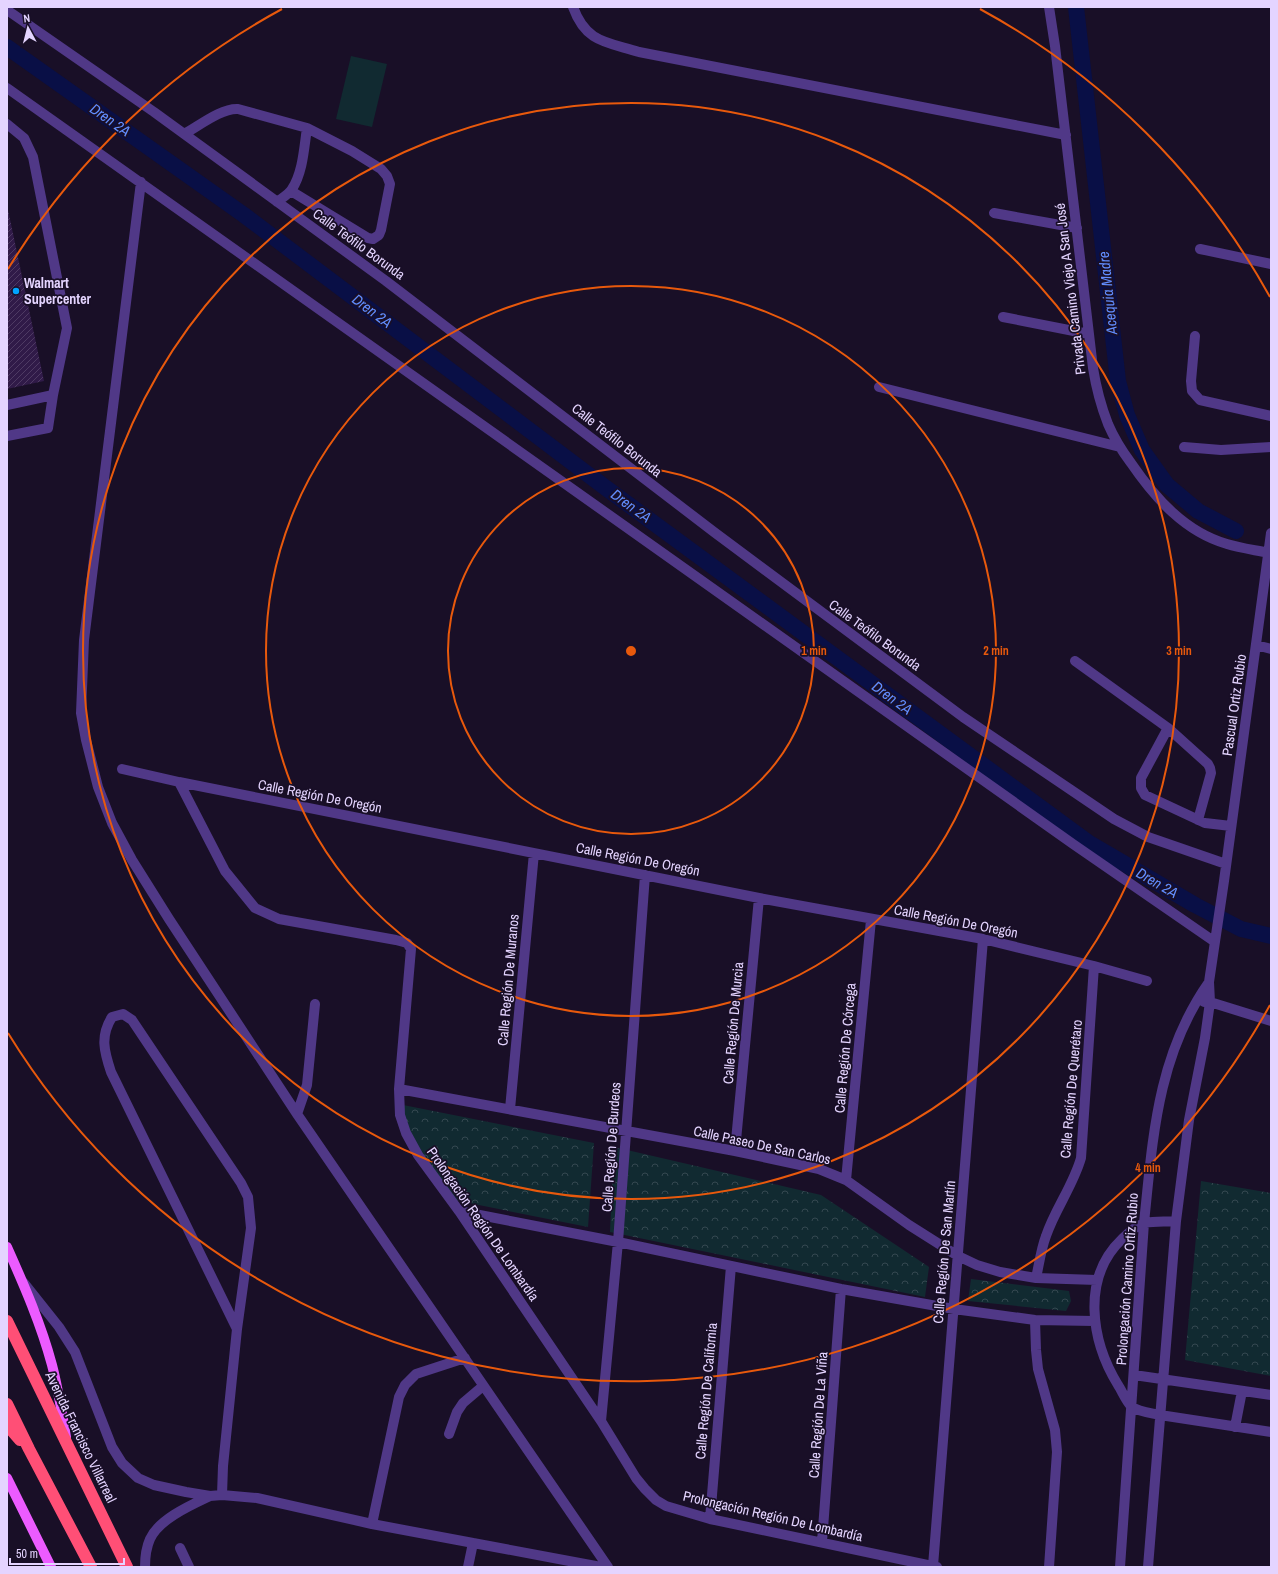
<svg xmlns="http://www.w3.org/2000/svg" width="1278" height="1574" font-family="'Archivo Narrow',sans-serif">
<defs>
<pattern id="park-crowns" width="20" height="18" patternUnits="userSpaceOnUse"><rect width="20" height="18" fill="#112a31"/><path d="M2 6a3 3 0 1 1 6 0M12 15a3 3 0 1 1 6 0" fill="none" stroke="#344850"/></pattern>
<pattern id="building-hatch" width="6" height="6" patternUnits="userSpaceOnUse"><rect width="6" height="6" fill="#301a48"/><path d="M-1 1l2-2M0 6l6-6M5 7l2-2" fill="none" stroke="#4e3a63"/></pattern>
</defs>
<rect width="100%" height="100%" fill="#190f27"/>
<!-- park -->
<path fill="url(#park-crowns)" d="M398,1104L594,1143L588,1227L449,1199L399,1126Z
M614,1147L821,1195L929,1267L925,1297L610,1232Z
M1201,1181L1271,1193V1376L1185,1360Z
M971,1279L1069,1291L1071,1301L1066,1311L968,1301Z"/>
<!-- pitch -->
<path fill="#112a31" d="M351,56L387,64L372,127L336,119Z"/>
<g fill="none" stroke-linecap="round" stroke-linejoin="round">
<!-- canal -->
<path stroke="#090f46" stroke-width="16" d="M1076,7L1118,381L1127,415L1142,450L1167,485L1198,511L1236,531
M7,47L244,215L606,488L1089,843L1195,905L1241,929L1271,936"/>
</g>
<!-- building -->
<path fill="url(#building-hatch)" d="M7,205L44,381L7,389Z"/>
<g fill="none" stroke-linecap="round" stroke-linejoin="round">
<!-- minor -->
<path stroke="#503887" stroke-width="10" d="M573,7C586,43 607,42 639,52L1066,135
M1049,7L1055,46L1093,368C1096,387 1101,406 1108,424C1114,438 1122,451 1131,463C1155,498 1185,532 1227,544C1240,548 1255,550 1269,553
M7,10L154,112L386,281L714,532L963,717L1114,819L1148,837L1226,864
M7,88L1073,844L1215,942
M7,124L24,138L33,157L67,328L53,395L7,405
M184,134C199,126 221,108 238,109L307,128L352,151L381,169L387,176L390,184L381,230L379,235L373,239L368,238L291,191
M141,182L84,640L81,713L86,740L98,787L112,823L132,860L169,919L297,1114L608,1567
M277,202C282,198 289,194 292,189C303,172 304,148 307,128
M994,213L1077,228
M1200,249L1271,264
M1003,317L1089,334
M1195,336L1191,381L1192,391L1200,400L1271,416
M879,387L1120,447
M7,436L48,428L53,395
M1184,447L1221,450L1271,447
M1256,645L1271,649
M1075,661L1168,728L1208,764L1210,768L1211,773L1198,820
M1168,728L1141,778V788L1145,795L1205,823L1231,826
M122,769L179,782L759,898L983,939L1094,966L1147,981
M179,782L225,871L255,908L279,919L396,940L407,943L411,949L399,1089L400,1115L406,1133L418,1155L459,1211L601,1421L636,1478L645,1489L656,1500L666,1506L710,1519L937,1567
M1204,1002H1210L1271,1021
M399,1089L735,1151L819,1169L846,1180L909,1225L958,1256L977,1265L1000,1272L1036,1278L1097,1280
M510,1109L534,853
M297,1114L307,1085L315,1004
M735,1151L759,898
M846,1180L871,920
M459,1211L618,1242L841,1289L954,1309L1035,1320L1094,1321
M1176,1221C1166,1222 1155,1221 1145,1223C1137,1225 1128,1233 1122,1239C1081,1278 1091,1341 1118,1385C1122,1391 1126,1401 1131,1406C1138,1412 1152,1413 1160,1415L1271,1432
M1036,1278C1039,1265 1041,1249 1046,1236C1055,1209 1073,1186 1081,1158L1094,966
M24,1283L59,1327L75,1352L112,1447L122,1463L138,1478L154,1485L186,1492L210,1496L222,1495L257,1498L372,1524L601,1567
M1035,1320L1036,1350L1038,1369L1055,1430L1057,1452L1049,1567
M1134,1375L1271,1395
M601,1421L618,1242L645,875
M1235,1427L1242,1391
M449,1434L457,1412L463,1403L483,1386
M222,1495L223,1466L237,1329L251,1228L248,1197L241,1183L132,1020L123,1014L112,1017C100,1036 104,1051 111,1072L237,1329
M710,1519L731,1266
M372,1524L399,1397L405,1385L416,1374L465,1358
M822,1542L841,1289
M180,1548L189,1567
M933,1566L983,939
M145,1567C145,1557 146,1548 150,1539C159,1519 191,1505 210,1496
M468,1567L473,1543
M1120,1567L1144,1223C1153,1137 1157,1056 1209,982
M1148,1567L1176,1221L1189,1120L1205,1038L1210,1002L1209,982L1224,881L1271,533"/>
<!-- major -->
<path stroke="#ec5bff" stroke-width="10" d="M7,1247C24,1285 41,1324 52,1365C58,1388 62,1413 66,1437
M7,1478L51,1567"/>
<!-- highway -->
<path stroke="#ff4f76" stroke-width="12" d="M7,1321L127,1567
M7,1404L29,1449L91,1567
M7,1425L20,1440"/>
</g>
<!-- distance rings -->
<g fill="none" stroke="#e8590c" stroke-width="2">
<circle cx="631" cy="651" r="183"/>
<circle cx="631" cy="651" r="365"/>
<circle cx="631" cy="651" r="548"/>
<path d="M1270 1005A731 731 0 0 1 8 1033M8 269A731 731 0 0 1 282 9M980 9A731 731 0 0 1 1270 297"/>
</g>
<!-- markers -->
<circle fill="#00a3ff" stroke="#190f27" stroke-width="1.5" cx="16" cy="291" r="4"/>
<g text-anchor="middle" stroke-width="3.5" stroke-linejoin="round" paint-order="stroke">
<!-- street labels -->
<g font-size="14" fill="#e4d4ff" stroke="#190f27">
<text transform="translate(359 244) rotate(36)" y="5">Calle Teófilo Borunda</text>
<text transform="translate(1070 289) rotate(-97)" y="5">Privada Camino Viejo A San José</text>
<text transform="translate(617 440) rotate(38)" y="5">Calle Teófilo Borunda</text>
<text transform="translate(875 635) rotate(36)" y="5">Calle Teófilo Borunda</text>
<text transform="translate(1234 705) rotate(-82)" y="5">Pascual Ortiz Rubio</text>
<text transform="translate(320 796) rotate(11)" y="5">Calle Región De Oregón</text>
<text transform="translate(638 859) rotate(11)" y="5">Calle Región De Oregón</text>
<text transform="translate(956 921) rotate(11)" y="5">Calle Región De Oregón</text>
<text transform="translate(508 980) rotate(-85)" y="5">Calle Región De Muranos</text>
<text transform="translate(733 1023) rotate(-85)" y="5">Calle Región De Murcia</text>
<text transform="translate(845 1048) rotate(-85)" y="5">Calle Región De Córcega</text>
<text transform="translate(1071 1089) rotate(-85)" y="5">Calle Región De Querétaro</text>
<text transform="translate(762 1145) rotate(12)" y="5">Calle Paseo De San Carlos</text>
<text transform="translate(611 1147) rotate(-86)" y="5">Calle Región De Burdeos</text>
<text transform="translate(483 1224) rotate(55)" y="5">Prolongación Región De Lombardía</text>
<text transform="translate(944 1252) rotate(-85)" y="5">Calle Región De San Martín</text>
<text transform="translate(1127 1279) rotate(-86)" y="5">Prolongación Camino Ortiz Rubio</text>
<text transform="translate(706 1391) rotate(-85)" y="5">Calle Región De California</text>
<text transform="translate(818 1415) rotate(-86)" y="5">Calle Región De La Viña</text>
<text transform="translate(81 1437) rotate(64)" y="5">Avenida Francisco Villarreal</text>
<text transform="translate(773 1516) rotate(13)" y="5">Prolongación Región De Lombardía</text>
</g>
<!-- poi labels -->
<g font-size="14" font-weight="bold" fill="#e4d4ff" stroke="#190f27" text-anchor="start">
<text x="24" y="288">Walmart<tspan x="24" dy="16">Supercenter</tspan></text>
</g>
<!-- water labels -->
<g font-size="15" font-style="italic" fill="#628eff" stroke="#190f27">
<text transform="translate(110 120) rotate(35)" y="5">Dren 2A</text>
<text transform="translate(1108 293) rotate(-96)" y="5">Acequia Madre</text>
<text transform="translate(372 311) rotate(37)" y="5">Dren 2A</text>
<text transform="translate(631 506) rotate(36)" y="5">Dren 2A</text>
<text transform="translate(892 698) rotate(36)" y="5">Dren 2A</text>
<text transform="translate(1157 883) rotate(30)" y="5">Dren 2A</text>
</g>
</g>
<circle cx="631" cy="651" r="6" fill="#e8590c" stroke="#190f27" stroke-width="2"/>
<g font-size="12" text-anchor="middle" font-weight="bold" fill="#e8590c" stroke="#190f27" stroke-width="3.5" stroke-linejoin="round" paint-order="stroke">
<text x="814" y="655">1 min</text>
<text x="996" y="655">2 min</text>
<text x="1179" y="655">3 min</text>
<text x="1148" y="1172">4 min</text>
</g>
<!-- border -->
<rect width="1278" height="1574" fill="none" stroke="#e4d4ff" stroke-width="16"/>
<!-- north arrow -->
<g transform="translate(28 28) rotate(353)" stroke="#190f27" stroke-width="3" paint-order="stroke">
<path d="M0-3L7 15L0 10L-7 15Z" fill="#e4d4ff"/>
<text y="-6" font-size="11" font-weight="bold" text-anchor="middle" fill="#e4d4ff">N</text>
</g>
<!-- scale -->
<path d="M10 1558v6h114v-6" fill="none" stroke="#e4d4ff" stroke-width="2"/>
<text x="16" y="1558" font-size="12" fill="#e4d4ff" stroke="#190f27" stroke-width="3" paint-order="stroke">50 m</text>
</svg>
